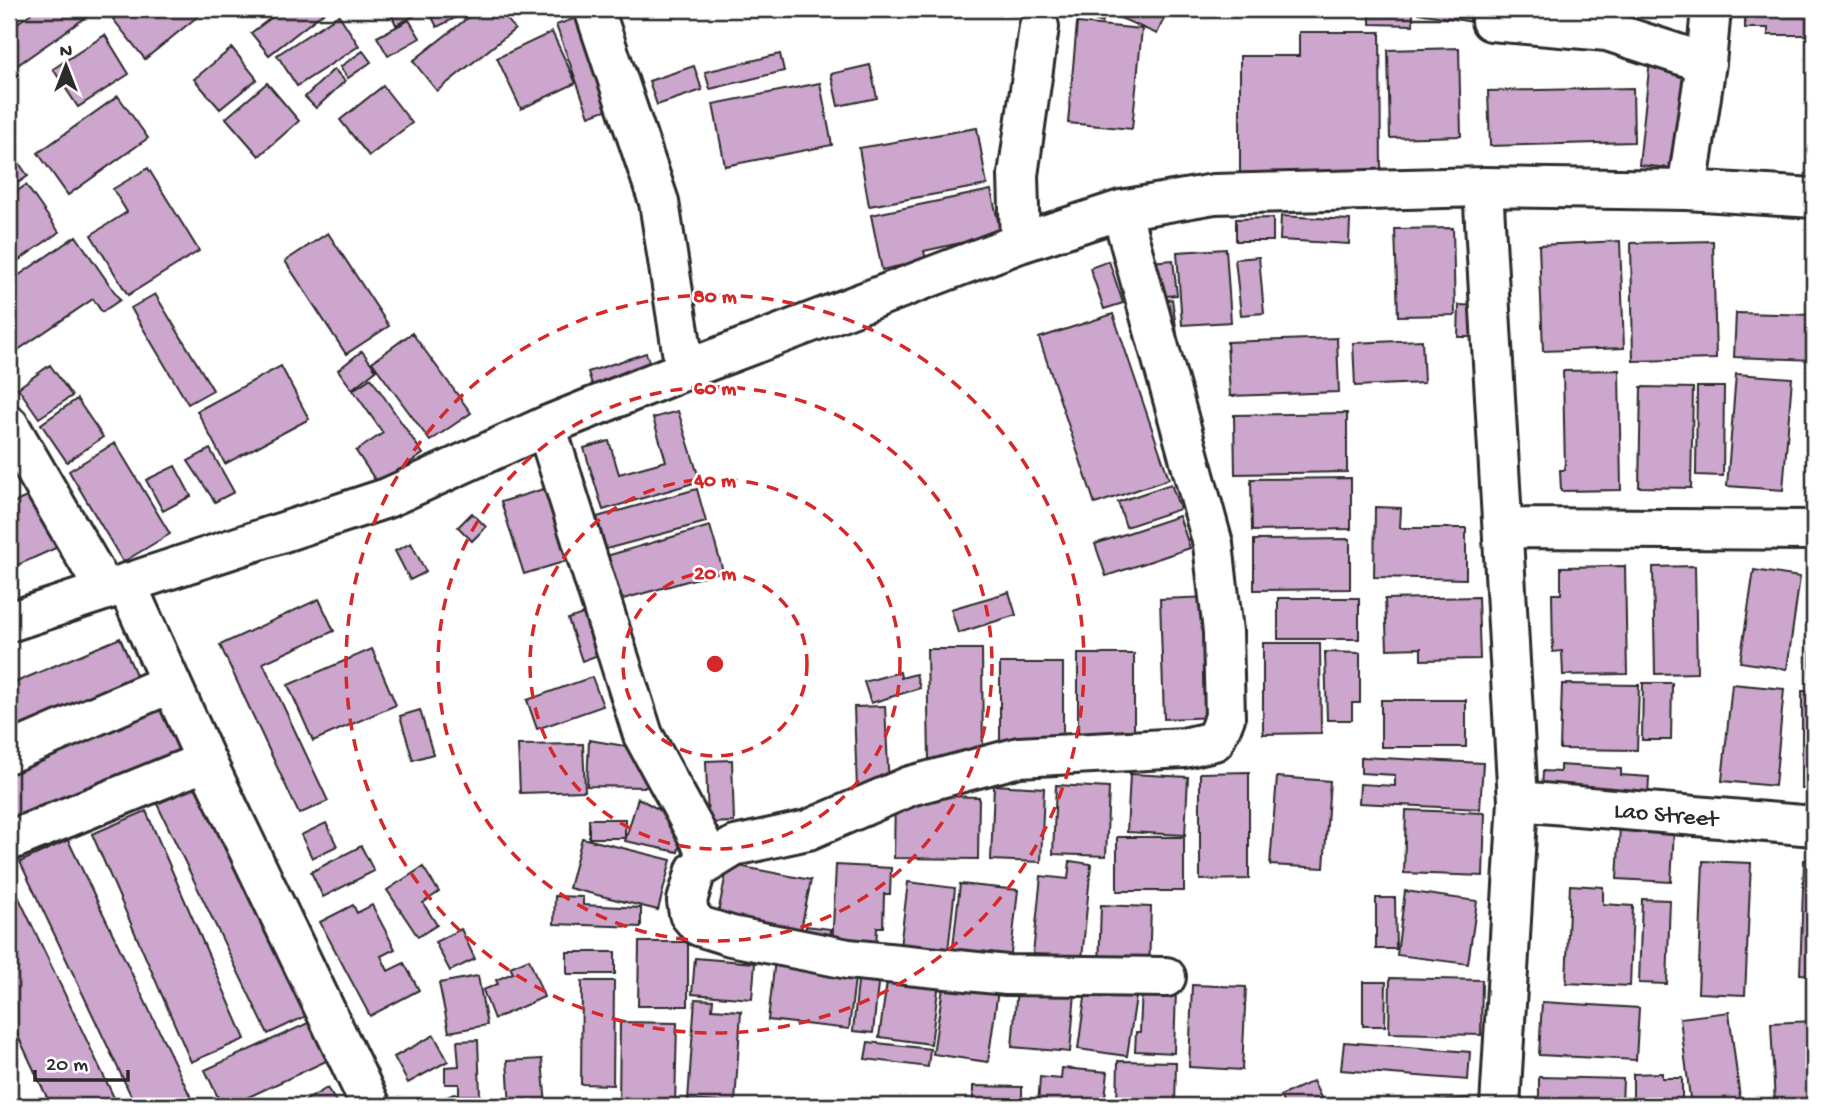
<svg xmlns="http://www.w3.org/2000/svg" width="1823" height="1115" font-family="'Gochi Hand',sans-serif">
<rect width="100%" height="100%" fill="#fff"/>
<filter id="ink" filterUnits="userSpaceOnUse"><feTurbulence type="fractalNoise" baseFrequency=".0143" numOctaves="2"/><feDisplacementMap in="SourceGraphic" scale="14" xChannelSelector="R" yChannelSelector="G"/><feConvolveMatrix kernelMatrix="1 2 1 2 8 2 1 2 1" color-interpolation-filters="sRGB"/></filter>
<g filter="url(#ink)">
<!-- building -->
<path fill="#cca6cd" stroke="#2b2b2b" stroke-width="2" d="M37,9H89L92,13L9,71V29Z
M127,9H198L202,13L145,59L113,19Z
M283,9L327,10L269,55L251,33Z
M389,9H453L457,17L437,27L428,9L396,25Z
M479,9H499L515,29L437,91L413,61Z
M1068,9H1152L1166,14L1157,34L1107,12L1102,23Z
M1370,9H1413V25L1370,24Z
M1419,9H1481L1479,23L1418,13Z
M1745,9H1810V35H1768V28H1745Z
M339,15L359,46L297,86L277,55Z
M579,17L611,108L589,116L556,25Z
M409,20L420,38L388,56L377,37Z
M1077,23L1142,29L1132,129L1068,123Z
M552,32L576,83L521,109L497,58Z
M1299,32H1380L1381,173H1240V56H1299Z
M105,35L129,74L78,107L53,69Z
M232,48L257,79L220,109L194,79Z
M1459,48L1461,136L1390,138L1388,50Z
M363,51L371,62L348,78L340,67Z
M780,54L784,71L710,89L705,72Z
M1650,60L1691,65L1680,169L1639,165Z
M870,65L877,98L838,106L831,74Z
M694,66L702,90L657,105L649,81Z
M334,69L345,81L316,108L305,97Z
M267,83L299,121L259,156L226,118Z
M820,83L832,145L725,166L713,104Z
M383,86L412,123L369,156L340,120Z
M1633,88L1634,142L1490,146L1488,91Z
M118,96L148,138L68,195L38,153Z
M977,128L987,185L869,206L859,148Z
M9,149L28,176L9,189Z
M148,168L199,251L128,295L91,235L127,212L113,189Z
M26,185L59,232L9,267V197Z
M991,190L1001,234L924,251L926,260L882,270L871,215Z
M1281,216L1350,220L1349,244L1280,240Z
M1273,218V241H1236V219Z
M1453,228L1455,315L1398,316L1395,229Z
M328,233L389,326L346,354L285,261Z
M76,236L120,300L102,312L93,299L9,356V282Z
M1620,241L1624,348L1543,351L1539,245Z
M1713,241L1716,359L1633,361L1631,243Z
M1226,249L1231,322L1182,325L1177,252Z
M1259,257L1264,313L1241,315L1235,259Z
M1173,260L1177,295L1154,297L1150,262Z
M1109,261L1123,303L1104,309L1090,268Z
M155,294L213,390L188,404L131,308Z
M1172,299L1177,334L1163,337L1157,301Z
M1459,305L1480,306L1479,337H1458Z
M1736,313L1814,315V360L1734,357Z
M1113,314L1169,479L1095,504L1039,338Z
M412,333L471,413L430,441L372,362Z
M1337,338L1339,392L1230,396L1227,342Z
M1422,340L1424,383L1355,386L1353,343Z
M362,351L376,370L352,389L338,370Z
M646,353L651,367L593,387L588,372Z
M50,365L72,396L39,418L18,388Z
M281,366L309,419L225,464L197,411Z
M1619,370L1621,490L1561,491L1560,470H1565L1563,371Z
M1736,374L1792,378L1783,490L1727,486Z
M371,378L423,454L378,484L356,451L383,433L353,390Z
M1641,387L1693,388L1691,488L1639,487Z
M1697,387H1724L1723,476L1696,475Z
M77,399L103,437L67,462L41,424Z
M678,411L700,481L603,510L584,448L609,441L619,474L666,461L653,418Z
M1347,413V472L1235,474L1234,415Z
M115,443L170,534L123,562L69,471Z
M210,449L234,492L215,502L188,461Z
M175,466L191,496L163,511L146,480Z
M1351,478V529L1252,531L1251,479Z
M1171,484L1180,509L1126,527L1118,502Z
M550,487L573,559L524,574L501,502Z
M697,489L706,522L606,549L597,517Z
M33,494L58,547L9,569V505Z
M1375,507L1401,508L1400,528H1466V579L1374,577Z
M472,513L486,527L472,541L458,527Z
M1179,516L1190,548L1106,576L1095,544Z
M710,526L723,571L616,601L603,557Z
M1350,539V589L1254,590V540Z
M411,543L426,572L410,580L395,551Z
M1812,560H1814V673H1810Z
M1625,566L1627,674L1563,675L1562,651L1553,652L1552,594H1561V567Z
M1695,566L1697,673L1655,674L1653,567Z
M1754,570L1800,577L1787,669L1740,662Z
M1009,592L1016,615L958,633L951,609Z
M1212,597L1217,717L1164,719L1160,599Z
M1478,597L1480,659L1421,660V648L1387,649L1385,599Z
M1278,598H1359V639H1278Z
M319,599L334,631L263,663L328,801L299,814L220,645Z
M600,608L615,649L582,661L568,619Z
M120,638L140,684L9,739V685Z
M1263,643H1320L1321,733L1263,734Z
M372,649L396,705L313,741L288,685Z
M927,649H982L983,759L929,760Z
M1325,652L1360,653V703H1352V720H1327Z
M1078,654H1134V737H1078Z
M1000,663H1063V742H1000Z
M900,672L901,678L916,674L920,688L871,703L864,682Z
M592,677L603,706L537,729L527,700Z
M1643,683H1672L1671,740H1642Z
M1562,684L1639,685L1637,750L1560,749Z
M1732,684L1784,689L1775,786L1722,781Z
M1802,691H1814V789H1802Z
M165,700L188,755L9,830V764Z
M1381,700H1466V747H1381Z
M885,706L889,788L857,789L854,707Z
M420,710L433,754L413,760L400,716Z
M589,740L643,749L648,787L587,786Z
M583,744L585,791L520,793L518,745Z
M1361,757L1483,763L1480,809L1359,803L1360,784L1395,786V775L1361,773Z
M732,760L734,822L708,823L706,761Z
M1560,765L1621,769V775L1649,777L1648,797L1542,790L1543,771L1560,772Z
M1249,772V879L1200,880V773Z
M1130,774L1188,777L1185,835L1127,832Z
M1277,777L1330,781L1324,868L1270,865Z
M208,780L319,1010L268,1034L157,804Z
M994,785L1044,788L1041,862L991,860Z
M1056,785L1109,788L1106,856L1053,854Z
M895,795L979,797L978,859L894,858Z
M638,798L685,824L678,852L625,841Z
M1406,810L1485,813L1483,876L1404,873Z
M146,811L245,1039L191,1062L92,834Z
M589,819H625V838H589Z
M326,823L337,846L312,858L301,835Z
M1620,827L1674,830L1671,882L1617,879Z
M1117,837H1184V891H1117Z
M582,838L671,860L658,910L569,888Z
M68,840L195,1106H136L20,862Z
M361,846L374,871L323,897L311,872Z
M1804,860L1814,861V975L1800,974Z
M1070,861L1091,864L1082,959L1033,954L1041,876L1068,879Z
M1703,861L1751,863L1745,995L1698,993Z
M728,864L811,880L799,939L716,923Z
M836,865L891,868L890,894H884L883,927H877L876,950L832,948Z
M423,867L439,892L423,903L437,925L418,937L387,890Z
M9,877L118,1106H51L9,1017Z
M908,882L955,888L947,960L899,955Z
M960,884L1018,890L1010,962L952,956Z
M1570,885L1603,887V904L1633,906L1630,986L1566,983Z
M1405,891L1477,901L1468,964L1397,955Z
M555,896L583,897V905L641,908V927L554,924Z
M1376,898H1395L1396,949H1376Z
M1642,899L1670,900L1667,984L1639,983Z
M353,905L357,913L372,905L395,949L381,956L388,971L404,963L419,990L370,1016L320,922Z
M1101,905L1151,907L1149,969L1099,968Z
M806,926L831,929L829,947L804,944Z
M461,929L475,959L450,971L435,942Z
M639,942H688V1006H638Z
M567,952H615V974H567Z
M695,958L755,963L752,999L692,994Z
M529,959L544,997L494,1019L483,990L498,984L496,980L513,973L510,967Z
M775,959L856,969L849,1029L768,1020Z
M859,972L879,974L873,1033L853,1031Z
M888,975L939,982L931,1044L879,1037Z
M478,976L487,1025L449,1032L439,983Z
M1390,978L1482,980L1481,1035L1389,1033Z
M582,981H614L613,1085L581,1084Z
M944,981L998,990L988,1062L933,1054Z
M1363,982H1386L1385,1026H1363Z
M1087,983L1137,990L1127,1056L1078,1049Z
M1192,985L1246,987L1242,1070L1189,1067Z
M1142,987L1176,989L1174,1053L1135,1051L1136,1032H1140Z
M1017,988L1075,993L1070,1052L1012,1047Z
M695,999L713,1000L712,1009L741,1011L735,1103L688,1100Z
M1542,1002L1639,1008L1636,1060L1539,1055Z
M1729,1012L1741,1106H1691L1680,1018Z
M319,1018L337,1056L229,1106H222L205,1070Z
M1814,1021V1106H1775L1771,1023Z
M620,1022L677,1023L675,1106H619Z
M434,1035L448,1061L408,1083L394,1057Z
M478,1040L480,1095H459V1084H445V1067L459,1066L457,1041Z
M868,1042L930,1049L928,1067L865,1059Z
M1344,1042L1470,1052L1468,1080L1341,1070Z
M542,1059L546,1106H510L507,1061Z
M1118,1061L1176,1062L1175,1106H1117Z
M1062,1068L1108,1072L1104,1106H1038L1040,1077L1061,1079Z
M1662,1073V1078H1682V1106H1633V1074Z
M1539,1077L1623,1079L1622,1106L1539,1104Z
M1313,1081L1325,1106H1285L1280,1096Z
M973,1086L1022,1087V1106H969L973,1104Z
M327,1088L339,1106H308L305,1101Z
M456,1093L462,1106H426Z
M1468,1098L1469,1106H1385Z"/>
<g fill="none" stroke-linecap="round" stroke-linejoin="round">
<!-- minor casing -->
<g stroke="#2b2b2b" stroke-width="44">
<path id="minor" d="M594,9L659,202L685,370
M1491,21L1607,31L1706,63
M1483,187L1518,801L1500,1106
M1687,190L1706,63L1711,9
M1121,210L1213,544L1223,632L1225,718L1214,741L1184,748L1019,757L910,786L808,830L735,846L696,870L687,901L689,914L699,926L731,936L848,959L1007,975L1166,977
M1020,243L1018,175L1039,27
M9,425L105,590
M546,426L643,735L711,860
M1504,528L1814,530
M126,583L206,761L371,1106
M9,622L387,498L546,426L685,370L1020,243L1121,210L1214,194L1483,187L1687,190L1814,198
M9,753L171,683
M1518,801L1814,826
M9,841L206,761"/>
</g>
<!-- minor -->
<use href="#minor" stroke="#fff" stroke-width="38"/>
</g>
</g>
<!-- distance rings -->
<g fill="none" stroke="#d62828" stroke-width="3.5" stroke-dasharray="12 9">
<circle cx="715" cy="664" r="92"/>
<circle cx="715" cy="664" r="185"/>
<circle cx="715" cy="664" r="277"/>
<circle cx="715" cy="664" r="369"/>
</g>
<g text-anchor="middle" stroke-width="5" stroke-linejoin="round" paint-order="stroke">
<!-- street labels -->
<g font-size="24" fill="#2b2b2b" stroke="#fff">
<text transform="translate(1666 813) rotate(5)" y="8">Lao Street</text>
</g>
</g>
<circle cx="715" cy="664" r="10" fill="#d62828" stroke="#fff" stroke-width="3.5"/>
<g font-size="21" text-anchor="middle" font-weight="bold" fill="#d62828" stroke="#fff" stroke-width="5" stroke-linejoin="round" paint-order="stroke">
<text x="715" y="302">80 m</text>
<text x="715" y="394">60 m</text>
<text x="715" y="486">40 m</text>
<text x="715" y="579">20 m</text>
</g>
<!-- margin -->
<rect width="1823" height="1115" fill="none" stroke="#fff" stroke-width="35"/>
<rect x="18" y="18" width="1788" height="1080" fill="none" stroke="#2b2b2b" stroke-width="2.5" filter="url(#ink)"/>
<!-- north arrow -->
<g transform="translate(66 66)" stroke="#ffffff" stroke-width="5" paint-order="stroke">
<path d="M0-5L12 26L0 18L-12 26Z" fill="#2b2b2b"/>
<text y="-10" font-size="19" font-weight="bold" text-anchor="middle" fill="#2b2b2b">N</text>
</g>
<!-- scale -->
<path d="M35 1070v10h93v-10" fill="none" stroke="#2b2b2b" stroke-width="3.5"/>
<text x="46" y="1070" font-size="21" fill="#2b2b2b" stroke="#ffffff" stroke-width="5" paint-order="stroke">20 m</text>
</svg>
